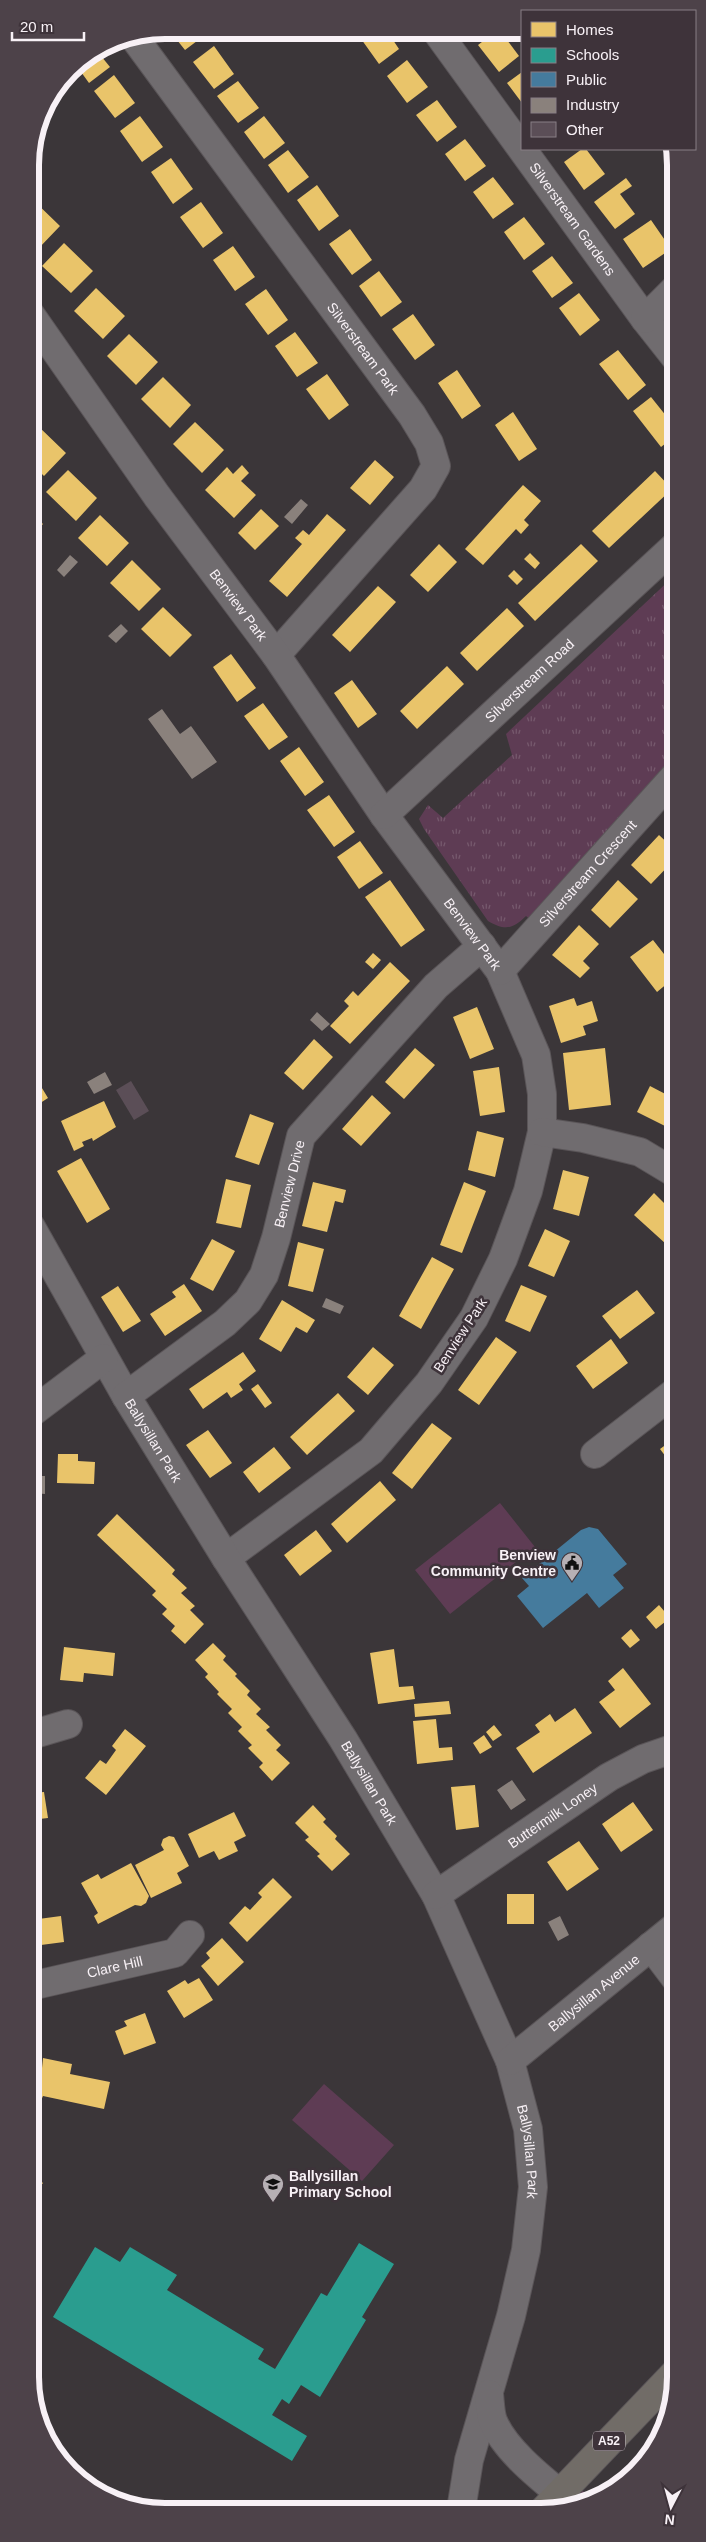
<svg xmlns="http://www.w3.org/2000/svg" width="706" height="2542" font-family="Helvetica,sans-serif">
<defs>
<pattern id="grass-tufts" width="24" height="20" patternUnits="userSpaceOnUse" patternTransform="scale(1.25)"><rect width="24" height="20" fill="#5e3c54"/><path d="M3 7l-1-3M5 7V3M7 7l1-3M15 17l-1-3M17 17v-4M19 17l1-3" fill="none" stroke="#76596d"/></pattern>
</defs>
<rect width="100%" height="100%" fill="#3b3639"/>
<!-- grass -->
<path fill="url(#grass-tufts)" d="M675,575V765L531,920L526,916C513,929 505,931 488,921L424,829L419,819L428,805L443,818L512,755L506,734Z
M570,2481L593,2499L559,2511Z"/>
<!-- pitch -->
<path fill="#5e3c54" d="M500,1503L535,1547L450,1614L415,1570Z
M324,2084L394,2145L362,2181L292,2120Z"/>
<!-- homes -->
<path fill="#e9c46a" d="M169,30H201L205,35L185,50Z
M365,31H387L399,49L379,64L359,36Z
M495,32H501L519,56L499,72L478,45Z
M214,46L234,74L214,89L193,62Z
M97,51L110,67L89,83L76,65Z
M407,60L428,87L407,103L387,76Z
M522,72V103L507,83Z
M114,75L135,103L115,118L94,91Z
M238,81L259,108L238,123L217,96Z
M437,100L457,127L437,142L416,115Z
M140,116L163,147L142,162L120,131Z
M264,116L285,143L264,159L244,132Z
M465,139L486,166L465,181L445,154Z
M582,149H586L605,174L584,190L564,162Z
M288,150L309,177L288,193L268,165Z
M171,158L193,189L173,204L151,172Z
M493,177L514,204L493,219L473,192Z
M626,178L632,186L620,194L635,214L615,229L594,202Z
M317,185L339,216L319,231L297,200Z
M30,197L60,226L38,249L30,241Z
M201,202L223,233L203,248L180,217Z
M524,217L545,244L524,260L504,232Z
M651,220L671,249L643,268L623,239Z
M350,229L372,260L352,275L329,244Z
M64,243L93,271L71,293L42,266Z
M233,246L255,277L235,291L213,260Z
M552,256L573,283L552,298L532,271Z
M379,271L402,302L381,317L359,286Z
M96,288L125,316L103,339L74,311Z
M266,289L288,320L268,335L245,304Z
M579,293L600,320L580,336L559,308Z
M413,314L435,345L415,360L392,329Z
M295,332L318,363L297,377L275,346Z
M129,334L158,362L136,385L107,356Z
M618,350L646,385L628,400L599,364Z
M457,370L481,406L462,419L438,383Z
M327,374L349,405L329,420L306,389Z
M163,377L191,405L170,428L141,399Z
M651,397L675,427V436L661,447L633,411Z
M513,412L537,449L519,461L495,425Z
M195,422L224,450L202,473L173,444Z
M37,425L66,453L44,476L30,462V432Z
M375,460L394,477L370,505L350,488Z
M242,465L249,473L241,481L256,495L234,518L205,490L227,467L233,474Z
M68,470L97,498L76,521L46,492Z
M655,471L672,489L609,548L592,531Z
M523,485L541,501L524,520L529,525L521,534L516,529L483,565L465,549Z
M261,509L279,526L255,550L238,533Z
M30,512L43,524L33,534L30,531Z
M327,514L346,530L287,597L269,581L302,544L295,538L303,530L309,535Z
M100,515L129,543L107,566L78,538Z
M439,544L457,562L428,592L410,575Z
M581,544L598,561L535,621L518,603Z
M530,553L540,563L535,569L524,559Z
M132,560L161,589L139,611L110,583Z
M514,570L523,579L517,585L508,576Z
M378,586L396,602L350,652L332,635Z
M163,607L192,635L170,657L141,629Z
M507,608L524,626L477,671L460,653Z
M231,654L256,688L237,702L213,667Z
M447,666L464,684L417,729L400,711Z
M352,680L377,714L358,728L334,693Z
M263,703L288,737L269,750L244,716Z
M299,747L324,782L305,796L280,761Z
M329,795L355,832L334,847L307,810Z
M659,835L675,850V859L651,884L631,865Z
M360,841L383,873L359,889L337,857Z
M390,880L425,930L401,947L365,897Z
M618,880L638,899L610,928L591,910Z
M579,925L599,944L583,961L590,968L580,978L552,955Z
M653,940L675,968V977L657,992L630,957Z
M373,953L381,960L373,969L365,962Z
M390,962L410,981L350,1044L330,1026L349,1006L344,1001L353,991L358,996Z
M675,992V1013L665,1000Z
M574,998L577,1006L592,1001L598,1021L583,1026L586,1035L561,1043L549,1006Z
M477,1007L494,1049L470,1059L453,1017Z
M314,1039L333,1057L303,1090L284,1073Z
M415,1048L435,1065L404,1099L385,1082Z
M605,1048L611,1105L569,1110L563,1053Z
M499,1067L505,1112L480,1116L473,1071Z
M31,1070L48,1098L31,1109Z
M650,1086L675,1099V1131L637,1112Z
M372,1095L391,1113L361,1146L342,1129Z
M104,1101L116,1127L93,1141L92,1138L82,1142L84,1146L74,1151L61,1121Z
M250,1114L274,1123L259,1165L235,1157Z
M477,1131L504,1138L495,1177L468,1170Z
M81,1158L110,1209L87,1223L57,1171Z
M563,1170L589,1177L579,1216L553,1209Z
M226,1179L251,1185L241,1228L216,1223Z
M313,1182L346,1190L343,1203L335,1201L327,1232L302,1226Z
M464,1182L486,1191L462,1253L440,1245Z
M654,1193L675,1214V1234L666,1244L634,1215Z
M545,1229L570,1241L554,1277L528,1266Z
M212,1239L235,1251L213,1291L190,1279Z
M298,1242L324,1249L313,1292L288,1286Z
M432,1257L454,1269L421,1329L399,1316Z
M184,1284L202,1311L165,1336L150,1314L176,1297L172,1292Z
M521,1285L547,1296L530,1332L505,1321Z
M118,1286L141,1321L123,1332L101,1297Z
M637,1290L655,1313L620,1339L602,1316Z
M282,1300L315,1320L307,1333L296,1327L281,1352L259,1339Z
M496,1337L517,1352L479,1405L458,1390Z
M611,1339L628,1363L593,1389L576,1366Z
M373,1347L394,1365L368,1395L347,1377Z
M243,1352L256,1371L239,1384L243,1390L231,1398L227,1392L203,1409L189,1389Z
M258,1384L272,1403L265,1408L251,1389Z
M338,1393L355,1411L307,1455L290,1437Z
M432,1423L452,1438L412,1489L392,1473Z
M208,1430L232,1463L210,1478L186,1445Z
M675,1438V1469L660,1449Z
M274,1447L291,1468L259,1493L243,1472Z
M58,1454H78V1461L95,1462L94,1484L57,1483Z
M380,1481L396,1500L347,1543L331,1524Z
M117,1514L175,1570L172,1574L187,1588L181,1593L195,1606L190,1610L204,1624L185,1644L171,1631L175,1626L162,1614L167,1609L152,1595L156,1591L97,1535Z
M316,1530L332,1551L300,1576L284,1555Z
M659,1605L670,1618L656,1629L646,1617Z
M631,1629L640,1640L630,1648L621,1638Z
M213,1643L226,1656L223,1660L237,1674L235,1676L250,1691L247,1695L261,1709L256,1714L270,1727L266,1730L281,1745L276,1750L290,1763L272,1781L259,1767L263,1763L248,1748L252,1745L238,1731L242,1727L228,1713L232,1709L217,1694L219,1692L205,1677L208,1674L195,1660Z
M64,1647L115,1653L113,1676L84,1673L83,1682L60,1680Z
M394,1649L399,1687L413,1686L415,1699L378,1704L370,1653Z
M623,1668L651,1704L620,1728L599,1702L615,1690L608,1681Z
M675,1674V1687L669,1678Z
M449,1701L451,1714L415,1717L414,1704Z
M575,1708L592,1733L533,1773L516,1748L540,1732L535,1725L550,1714L555,1722Z
M436,1719L439,1748L452,1747L453,1760L417,1764L413,1721Z
M494,1725L502,1735L493,1741L486,1732Z
M125,1729L146,1746L106,1795L85,1778L100,1760L106,1764L116,1750L112,1746Z
M484,1735L492,1747L480,1754L473,1743Z
M475,1785L479,1827L456,1830L451,1787Z
M44,1792L48,1818L31,1820V1793Z
M633,1802L653,1830L621,1852L602,1824Z
M313,1805L326,1819L323,1822L337,1836L335,1839L350,1854L332,1871L317,1856L320,1854L305,1840L309,1837L295,1823Z
M234,1812L246,1836L234,1842L238,1851L219,1860L214,1851L199,1858L188,1834Z
M169,1836L174,1837L189,1866L177,1873L182,1883L151,1898L135,1865L164,1850L161,1845L163,1839Z
M579,1841L599,1869L567,1891L547,1862Z
M131,1863L149,1896L146,1903L141,1906L135,1905L98,1924L94,1916L98,1913L81,1883L98,1874L101,1879Z
M273,1878L292,1897L247,1942L229,1923L245,1906L250,1910L262,1897L258,1893Z
M507,1894H534V1924H507Z
M61,1916L64,1942L41,1945L40,1939L31,1940V1920Z
M222,1938L244,1962L218,1986L201,1966L210,1958L206,1953Z
M199,1978L213,2000L184,2018L167,1991L185,1980L188,1984Z
M145,2013L156,2043L124,2055L115,2031L127,2026L124,2021Z
M43,2058L72,2064L70,2074L110,2082L104,2109L43,2096L37,2109L31,2108V2066L42,2068Z
M31,2173L43,2183L31,2197Z"/>
<!-- schools -->
<path fill="#2a9d8f" d="M359,2243L394,2264L362,2317L366,2320L320,2397L301,2385L289,2404L282,2399L272,2415L307,2436L292,2461L53,2317L95,2247L120,2262L130,2247L177,2275L167,2290L264,2349L258,2359L275,2369L321,2293L327,2296Z"/>
<!-- public -->
<path fill="#457b9d" d="M589,1527L598,1529L627,1564L613,1575L624,1588L599,1608L587,1593L543,1628L517,1596L529,1586L522,1578L581,1530Z"/>
<!-- industry -->
<path fill="#8a817c" d="M33,481L41,488L30,499V484Z
M301,499L308,505L292,524L284,517Z
M70,555L78,562L64,577L57,570Z
M121,624L128,631L116,643L108,636Z
M162,709L180,734L191,726L217,762L192,779L148,719Z
M317,1012L330,1024L322,1031L310,1020Z
M105,1072L112,1085L94,1094L87,1082Z
M326,1298L344,1306L340,1314L322,1307Z
M34,1476H45V1494L34,1493Z
M512,1780L526,1800L511,1810L497,1790Z
M560,1916L569,1935L558,1941L548,1922Z"/>
<!-- building -->
<path fill="#5b4e57" d="M131,1081L149,1111L134,1120L116,1090Z"/>
<g fill="none" stroke-linecap="round" stroke-linejoin="round">
<!-- minor casing -->
<g stroke="#5a5558" stroke-width="30">
<g id="minor">
<path id="s1" d="M437,32L645,319L675,357"/>
<path id="s2" d="M133,36L412,415L429,443L436,466L423,489L276,655"/>
<path id="s3" d="M30,314L157,496L276,655L384,815L500,971L536,1055L542,1094V1132L528,1191L503,1259L474,1318L429,1383L371,1451L226,1558"/>
<path d="M645,319L675,289"/>
<path id="s4" d="M384,815L675,546"/>
<path id="s5" d="M500,971L675,776"/>
<path d="M542,1132L583,1138L640,1152L675,1173"/>
<path id="s6" d="M31,1227L126,1396L226,1558L343,1739L436,1895L510,2061L528,2129L533,2187L526,2250L511,2316L469,2460L461,2510"/>
<path id="s7" d="M126,1396L225,1323L248,1301L264,1275L276,1238L301,1136L436,986L482,946"/>
<path d="M31,1413L104,1358"/>
<path d="M595,1454L675,1392"/>
<path d="M31,1735L68,1724"/>
<path id="s8" d="M436,1895L609,1777L643,1759L675,1748"/>
<path d="M651,1946L676,1979"/>
<path id="s9" d="M31,1986L175,1953L190,1935"/>
<path id="s10" d="M510,2061L676,1926"/>
<path d="M489,2394C490,2402 490,2413 493,2421C504,2448 537,2475 559,2493"/>
</g>
</g>
<!-- primary casing -->
<g stroke="#5a5558" stroke-width="30">
<path id="primary" d="M543,2511L676,2372"/>
</g>
<!-- minor -->
<use href="#minor" stroke="#706c6f" stroke-width="28"/>
<!-- primary -->
<use href="#primary" stroke="#716c67" stroke-width="28"/>
</g>
<!-- icons -->
<defs>
<g id="civic-pin" transform="scale(1.125)"><path d="M0 17L-7.5 6A9.5 9.5 0 1 1 7.5 6Z" fill="#b6b0b4" stroke="#3e333a"/><path d="M-.6-6.5H3V-4.5H.6V-3L4-1V1h2V6H-6V1h2V-1L-.6-3ZM-1.2 2.5V6h2.4V2.5Z" fill="#111"/></g>
<g id="school-pin" transform="scale(1.125)"><path d="M0 17L-7.5 6A9.5 9.5 0 1 1 7.5 6Z" fill="#b6b0b4" stroke="#3e333a"/><path d="M0-5L7-2L0 1L-7-2ZM-4 1L0 2.5L4 1V4Q0 6-4 4Z" fill="#111"/></g>
</defs>
<g fill-rule="evenodd">
<use href="#civic-pin" x="572" y="1563"/>
<use href="#school-pin" x="273" y="2184"/>
</g>
<g text-anchor="middle" stroke-width="5" stroke-linejoin="round" paint-order="stroke">
<!-- shield labels -->
<rect fill="#3e333a" stroke="#c0b8be" stroke-width="1" x="593" y="2431.5" width="32" height="19" rx="4"/>
<g font-size="12" font-weight="bold" fill="#f8f1f6">
<text x="609" y="2445">A52</text>
</g>
<!-- street labels -->
<g font-size="14" fill="#f8f1f6" stroke="#3e333a">
<text dy="5" stroke="none"><textPath href="#s1" startOffset="231">Silverstream Gardens</textPath></text>
<text dy="5" stroke="none"><textPath href="#s2" startOffset="388">Silverstream Park</textPath></text>
<text dy="5" stroke="none"><textPath href="#s3" startOffset="358">Benview Park</textPath></text>
<text dy="5" stroke="none"><textPath href="#s4" startOffset="198">Silverstream Road</textPath></text>
<text dy="5" stroke="none"><textPath href="#s5" startOffset="131">Silverstream Crescent</textPath></text>
<text dy="5" stroke="none"><textPath href="#s3" startOffset="762">Benview Park</textPath></text>
<text dy="5" stroke="none"><textPath href="#s7" startOffset="280">Benview Drive</textPath></text>
<text transform="translate(460 1335) rotate(-57)" y="5">Benview Park</text>
<text dy="5" stroke="none"><textPath href="#s6" startOffset="246">Ballysillan Park</textPath></text>
<text dy="5" stroke="none"><textPath href="#s6" startOffset="651">Ballysillan Park</textPath></text>
<text dy="5" stroke="none"><textPath href="#s8" startOffset="141">Buttermilk Loney</textPath></text>
<text dy="5" stroke="none"><textPath href="#s9" startOffset="86">Clare Hill</textPath></text>
<text dy="5" stroke="none"><textPath href="#s10" startOffset="108">Ballysillan Avenue</textPath></text>
<text dy="5" stroke="none"><textPath href="#s6" startOffset="1056">Ballysillan Park</textPath></text>
</g>
<!-- poi labels -->
<g font-size="14" font-weight="bold" fill="#f8f1f6" stroke="#3e333a" text-anchor="end">
<text x="556" y="1560">Benview<tspan x="556" dy="16">Community Centre</tspan></text>
<text x="289" y="2181" text-anchor="start">Ballysillan<tspan x="289" dy="16">Primary School</tspan></text>
</g>
</g>
<!-- crop -->
<path d="M0 0H706V2542H0ZM165 39H541A126 126 0 0 1 667 165V2377A126 126 0 0 1 541 2503H165A126 126 0 0 1 39 2377V165A126 126 0 0 1 165 39Z" fill="#4d4249" fill-rule="evenodd"/>
<path fill="none" stroke="#f8f1f6" stroke-width="6" d="M165 39H541A126 126 0 0 1 667 165V2377A126 126 0 0 1 541 2503H165A126 126 0 0 1 39 2377V165A126 126 0 0 1 165 39Z"/>
<!-- legend -->
<rect x="521" y="10" width="175" height="140" fill="#3e333a" stroke="#887f85"/>
<rect x="531" y="22" width="25" height="15" fill="#e9c46a" stroke="#887f85"/>
<text x="566" y="35" font-size="15" fill="#f8f1f6">Homes</text>
<rect x="531" y="48" width="25" height="15" fill="#2a9d8f" stroke="#887f85"/>
<text x="566" y="60" font-size="15" fill="#f8f1f6">Schools</text>
<rect x="531" y="72" width="25" height="15" fill="#457b9d" stroke="#887f85"/>
<text x="566" y="85" font-size="15" fill="#f8f1f6">Public</text>
<rect x="531" y="98" width="25" height="15" fill="#8a817c" stroke="#887f85"/>
<text x="566" y="110" font-size="15" fill="#f8f1f6">Industry</text>
<rect x="531" y="122" width="25" height="15" fill="#5b4e57" stroke="#887f85"/>
<text x="566" y="135" font-size="15" fill="#f8f1f6">Other</text>
<!-- north arrow -->
<g transform="translate(671 2507) rotate(186)" stroke="#3e333a" stroke-width="4" paint-order="stroke">
<path d="M0-4L9 19L0 12L-9 19Z" fill="#f8f1f6"/>
<text y="-8" font-size="14" font-weight="bold" text-anchor="middle" fill="#f8f1f6">N</text>
</g>
<!-- scale -->
<path d="M12 32v8h72v-8" fill="none" stroke="#f8f1f6" stroke-width="2.5"/>
<text x="20" y="32" font-size="15" fill="#f8f1f6" stroke="#3e333a" stroke-width="4" paint-order="stroke">20 m</text>
</svg>
